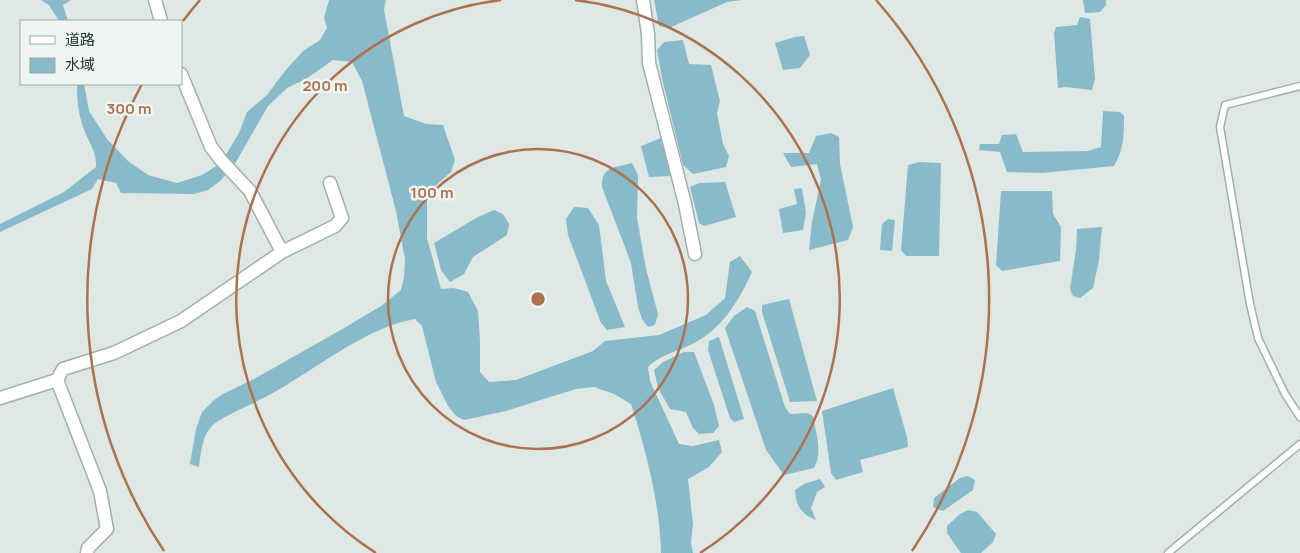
<svg xmlns="http://www.w3.org/2000/svg" width="1300" height="553" font-family="Manrope,'Noto Sans SC',sans-serif">
<rect width="100%" height="100%" fill="#dee8e5"/>
<!-- water -->
<path fill="#89baca" d="M41,0H71L63,5L68,21H59L49,5Z
M329,0H386L384,10L404,116L426,124L443,125L455,160L451,172L427,193V238L441,289L454,288L468,292L478,311L480,341V372L489,382L516,380L593,351L605,341L659,335L706,315L725,298L730,262L740,256L752,272C738,303 720,332 688,346C673,353 660,355 648,367L650,381L679,444L693,446L719,440L722,452L709,467L688,479L693,524L691,543L693,553H661C660,504 646,450 631,404L614,394L594,387L576,389L506,411L464,420L456,416L448,406L436,382L422,326L415,319C366,327 315,370 271,394C255,403 227,414 214,424C202,434 201,453 199,467L190,464L196,429L202,412L214,400L223,394L254,379L339,331L381,306L401,290L404,277L405,259L396,211L362,81L352,62L333,60L306,79L287,88L268,106L233,167L220,181L208,190L194,194L121,193L116,183L98,179L92,189L0,232V224L64,192L96,167C97,151 88,142 83,127C78,112 77,99 77,84H84L89,111L107,139L128,161L148,175L177,183L202,175L221,163L239,133L247,112L267,95L285,71L303,51L320,40L327,28L324,18Z
M654,0H742L727,2L669,28L659,26Z
M1083,0H1106V5L1100,12L1085,13Z
M1080,17L1090,19L1095,79L1092,90L1066,87L1058,88L1054,33L1056,27L1077,25Z
M804,36L810,55L800,68L783,70L775,43L795,37Z
M683,40L689,64L711,65L720,101L717,113L723,144L729,156L726,167L693,174L683,165L662,78L657,50L664,42Z
M1103,111L1120,112L1124,116C1124,134 1124,149 1114,166L1042,173L1007,172L1000,152L979,150L980,144H999L1002,135L1016,134L1023,152L1088,151L1101,147Z
M831,133L839,137L840,164L853,227L848,240L809,250L812,222L821,180L817,164L791,167L783,153H809L816,136Z
M661,138L671,176L649,177L641,146Z
M919,162L941,163L939,256H906L901,250L908,165Z
M632,163L638,175L637,218L646,269L658,314L655,325L648,327L642,319L638,307L631,263L602,187C601,166 615,168 632,163Z
M725,182L736,217L704,226L699,223L690,187L700,183Z
M802,188L806,213L803,230L783,233L779,209L797,204L794,189Z
M1001,191H1052L1053,214L1061,227L1060,261L1002,271L996,265Z
M574,207L588,208L599,225L606,281L625,327L607,330L601,323L568,235L566,219Z
M494,210L503,214L509,224L507,235L473,257L464,274L450,282L441,270L434,243L478,217Z
M888,219L895,220L892,251L880,250L882,224Z
M1102,227L1099,260L1093,288L1080,298L1073,296L1070,289L1076,250L1077,229Z
M789,299L817,401L790,402L762,312V305Z
M747,307L755,311L785,407L790,414L807,413L813,416C816,433 823,453 814,468L784,475L766,450L725,328L734,316Z
M719,337L744,419L734,422L730,418L708,350L709,341Z
M684,352H694L714,405L719,426L713,433L699,434L693,428L686,412L670,409L658,388L654,370L663,362Z
M893,388L907,437L908,447L860,460L863,472L836,480L831,473L822,411Z
M968,476L975,480L973,490L943,511L933,507L934,498L960,478Z
M820,479L825,487L817,492L811,508L816,520C801,514 796,506 795,490L804,484Z
M968,510L977,512L996,534L993,542L981,553H961L947,533V526L960,514Z"/>
<g fill="none" stroke-linecap="round" stroke-linejoin="round">
<!-- service casing -->
<g stroke="#a2afac" stroke-width="9">
<path id="service" d="M1300,86L1225,105L1220,127L1250,304L1258,338L1285,394L1300,417
M1168,553L1300,444"/>
</g>
<!-- minor casing -->
<g stroke="#a2afac" stroke-width="15">
<path id="minor" d="M155,0L161,21
M643,0L648,34L649,63L685,204L695,254
M181,74L211,147L221,160L250,191L282,252
M0,398L57,380
M87,553L88,548L107,529L100,491L57,380L63,369L114,353L181,321L282,252L335,226L342,218L330,183"/>
</g>
<!-- service -->
<use href="#service" stroke="#fff" stroke-width="6"/>
<!-- minor -->
<use href="#minor" stroke="#fff" stroke-width="12"/>
</g>
<!-- distance rings -->
<g fill="none" stroke="#ac7250" stroke-width="2.5">
<circle cx="538" cy="299" r="150"/>
<path d="M376 553A301 301 0 0 1 501 0M575 0A301 301 0 0 1 700 553"/>
<path d="M164 551A451 451 0 0 1 142 84M183 21A451 451 0 0 1 200 0M876 0A451 451 0 0 1 912 551"/>
</g>
<circle cx="538" cy="299" r="8" fill="#ac7250" stroke="#eef5f2" stroke-width="2.5"/>
<g font-size="15" text-anchor="middle" font-weight="bold" fill="#ac7250" stroke="#eef5f2" stroke-width="5" stroke-linejoin="round" paint-order="stroke">
<text x="325" y="91">200 m</text>
<text x="129" y="114">300 m</text>
<text x="432" y="198">100 m</text>
</g>
<!-- legend -->
<rect x="20" y="20" width="162" height="65" fill="#eef5f2" stroke="#9ca9a6"/>
<rect x="30" y="36" width="25" height="8" fill="#ffffff" stroke="#9ca9a6"/>
<text x="65" y="45" font-size="15" fill="#213633">道路</text>
<rect x="30" y="58" width="25" height="15" fill="#89baca" stroke="#9ca9a6"/>
<text x="65" y="70" font-size="15" fill="#213633">水域</text>
</svg>
